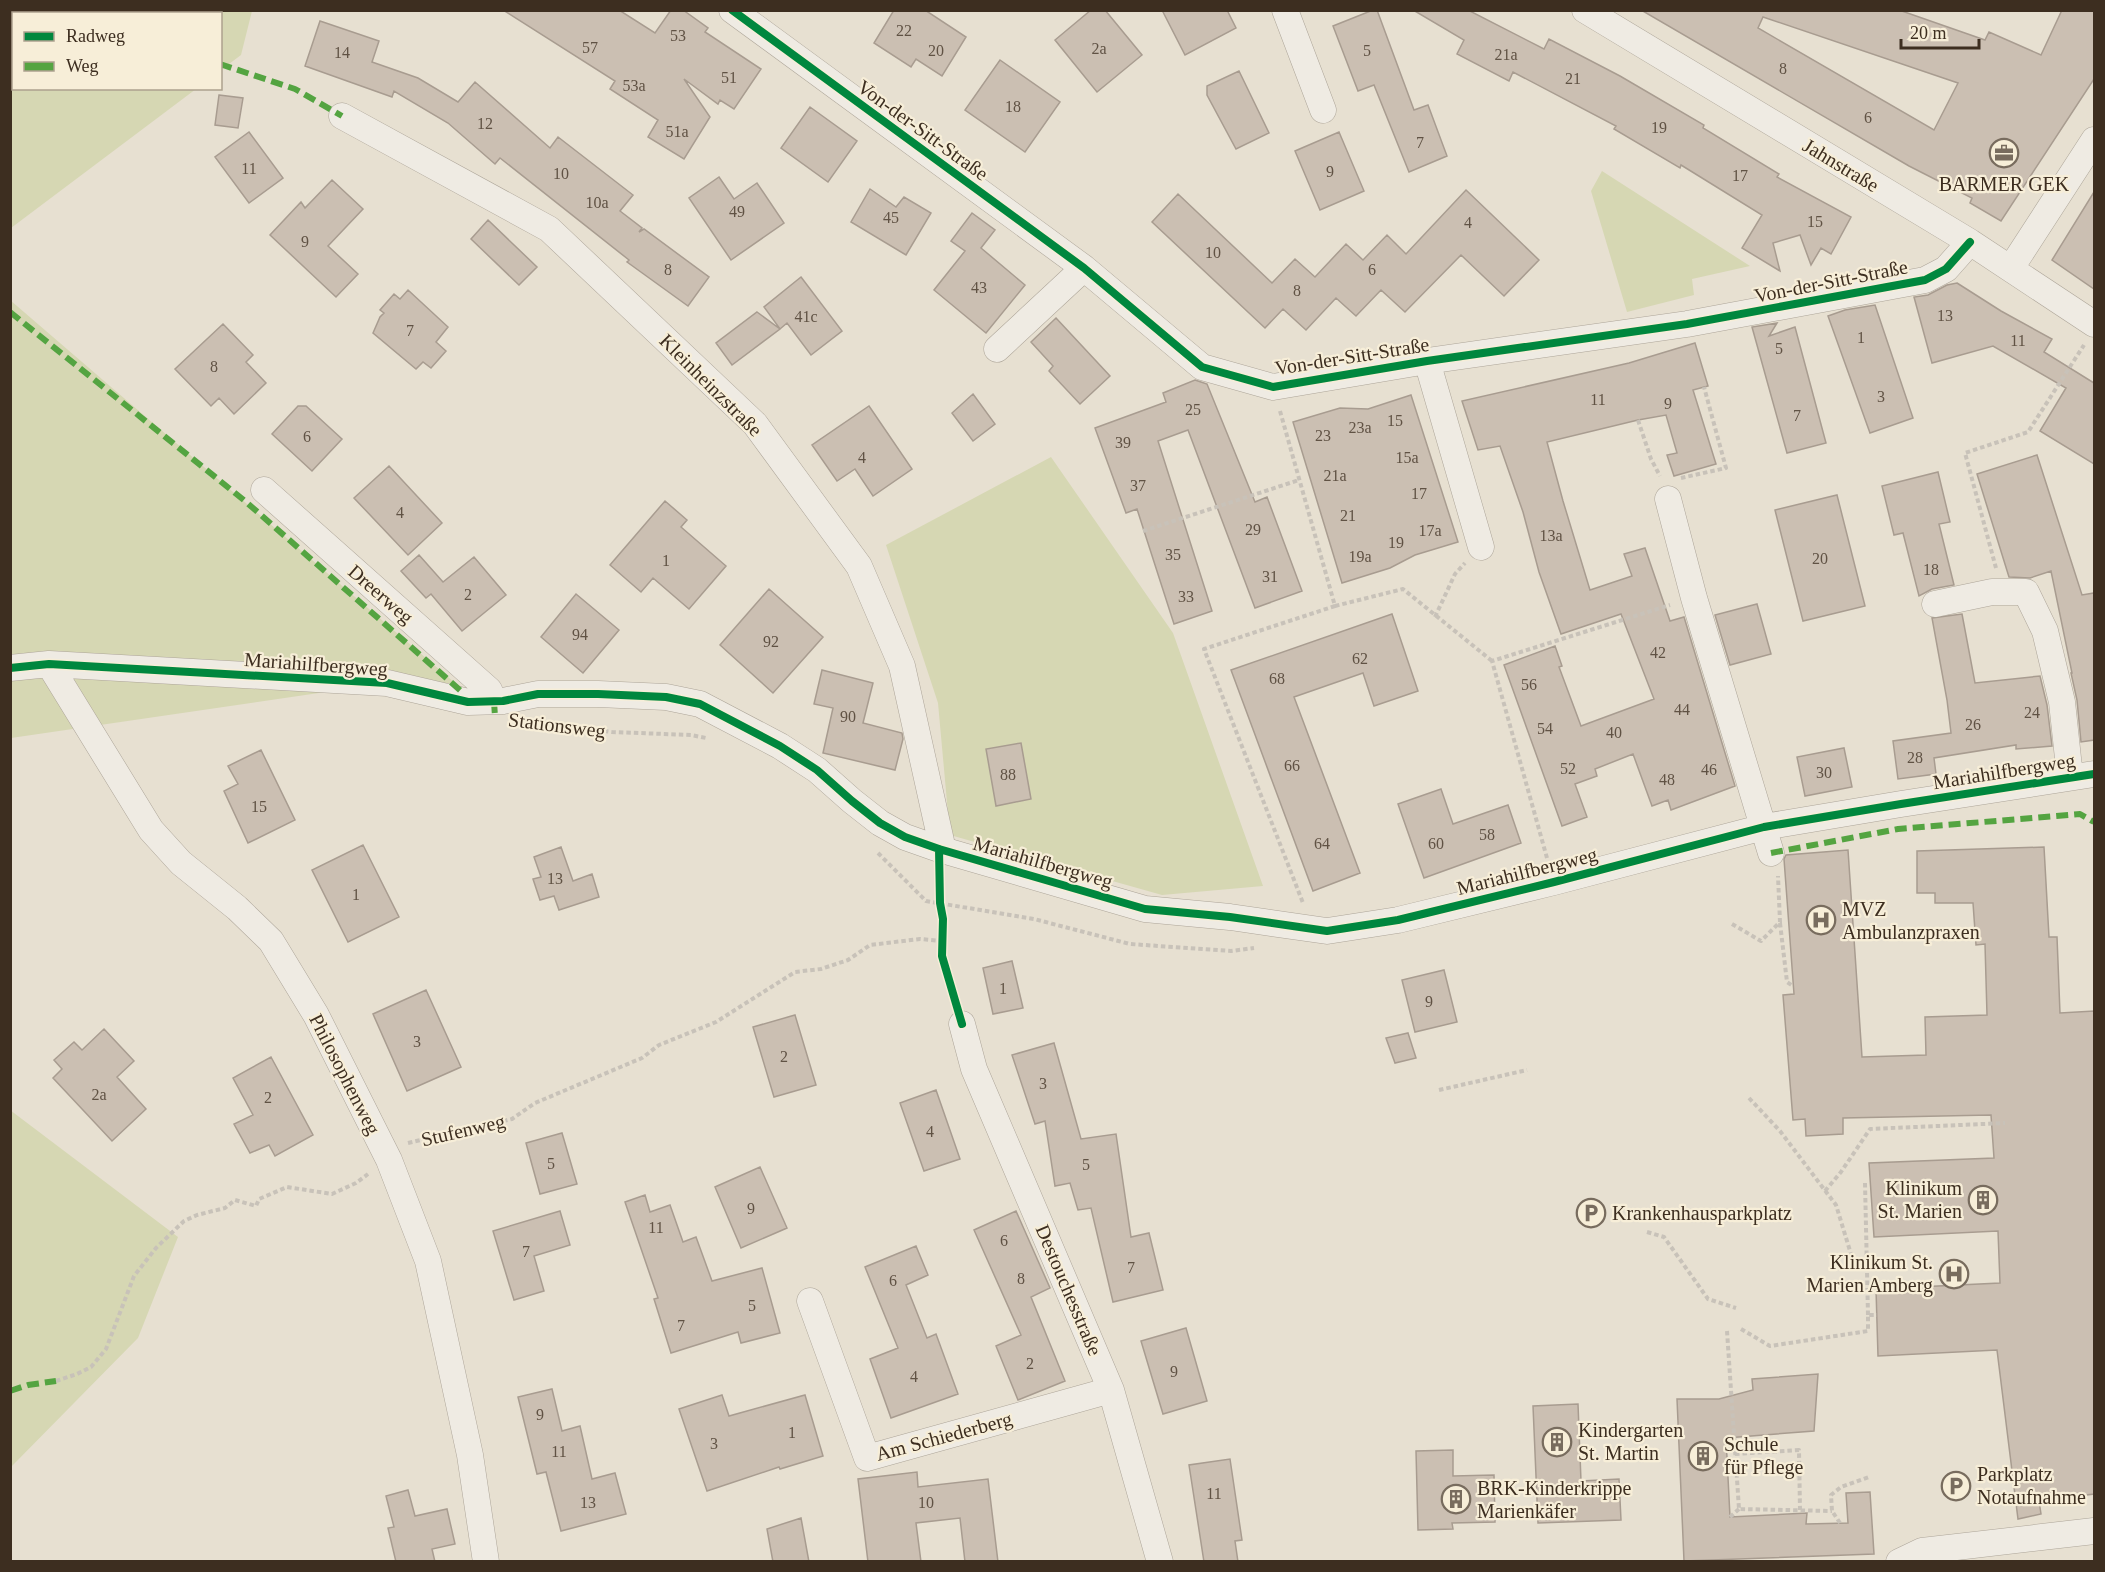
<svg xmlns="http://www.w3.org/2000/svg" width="2105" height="1572" font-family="Georgia,serif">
<rect width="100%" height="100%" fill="#e7e0d1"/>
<!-- green -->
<path fill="#d6d7b3" d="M11,10H252V11L241,55L221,70L220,14H14V88L196,89L11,228Z
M1602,171L1750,266L1692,279L1694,295L1627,312L1591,191Z
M10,300L455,683H387L11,738Z
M1051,457L1173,633L1263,886L1162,895L950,835L938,703L886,545Z
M10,1110L178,1237L138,1338L11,1467Z"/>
<!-- building -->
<path fill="#cbbfb2" stroke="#a89c90" stroke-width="1.5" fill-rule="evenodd" d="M503,10H619L655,33L671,10H683L708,28L705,32L761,69L734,109L720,100L718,104L684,79L710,117L684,159L648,137L658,120L610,89L615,81Z
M894,10H925L966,37L942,76L916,59L911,67L874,43Z
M1091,10H1105L1142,55L1097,92L1055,40Z
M1162,10H1227L1236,28L1185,55Z
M1373,10H1377L1414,110L1428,105L1447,156L1409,172L1374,85L1358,91L1333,26Z
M1413,10H1468L1544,49L1549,39L1620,76L1704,125L1703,128L1779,174L1777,177L1851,217L1831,254L1821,248L1811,265L1800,235L1773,243L1780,271L1742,248L1762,215L1681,165L1680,168L1614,129L1616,126L1513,72L1509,81L1457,54L1464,40Z
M1641,10H1899L1985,40L1989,32L2041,55L2062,10H2094V79L2001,221L1970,203L1972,198L1909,166ZM1763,17L1958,83L1934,130L1758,28Z
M320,21L379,41L372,62L418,78L458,102L475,82L550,148L558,137L633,195L620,211L642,228L639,232L644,229L709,277L688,306L627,262L629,260L500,158L495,164L448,123L394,91L392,97L305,66Z
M1000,60L1060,102L1025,152L965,110Z
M1239,71L1269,133L1236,149L1207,95V86Z
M219,95L243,98L238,128L215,125Z
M810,107L857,141L828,182L781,148Z
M249,132L283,178L249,203L215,157Z
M1339,132L1364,191L1320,210L1295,151Z
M719,177L734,199L757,183L784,223L731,260L689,198Z
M332,180L363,209L328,246L358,274L336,297L270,235L301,202L305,208Z
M870,189L896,207L904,197L931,213L906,255L851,222Z
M1466,190L1539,260L1504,296L1461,255L1405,312L1381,290L1356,316L1336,298L1306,330L1283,309L1265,328L1152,222L1178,194L1272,283L1295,259L1315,277L1346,244L1363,260L1387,235L1406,254Z
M2094,192V289L2052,260Z
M972,213L995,230L981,248L1025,285L986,333L934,290L965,251L951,241Z
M488,220L537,267L519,285L471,239Z
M801,277L842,331L811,355L787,323L780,329L764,307Z
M1957,283L2001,311L2052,339L2044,352L2094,383V464L2040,431L2066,388L1993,346L1932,363L1914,297L1928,295L1947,285Z
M408,290L448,327L436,342L446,351L431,368L423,362L416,369L373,333L380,317L384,313L380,310L394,294L400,299Z
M1875,305L1913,418L1870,433L1828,316L1845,310Z
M757,312L780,329L732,365L716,343Z
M1056,318L1110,376L1080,404L1049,371L1053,366L1031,342Z
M1777,323L1769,336L1795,327L1826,443L1787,453L1752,327Z
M223,324L253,355L246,362L266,383L234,414L219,398L211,406L175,369Z
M1695,343L1708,386L1693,390L1716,464L1674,476L1667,455L1677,453L1666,415L1638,420L1547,442L1563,501L1590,590L1632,576L1624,554L1645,548L1670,621L1684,617L1735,786L1671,810L1668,800L1652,806L1633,754L1595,769L1597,776L1575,784L1587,817L1562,826L1504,665L1555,646L1562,666L1559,667L1581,726L1654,699L1621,614L1561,634L1539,572L1523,512L1500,446L1478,450L1462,401L1629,363Z
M1195,380L1207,384L1255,502L1267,497L1302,591L1255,608L1188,430L1158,441L1212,611L1174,624L1137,509L1126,513L1095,428L1166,402L1163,393Z
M973,394L995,424L973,441L952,413Z
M1411,395L1458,542L1415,555L1390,568L1342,583L1293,422L1340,408L1368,409Z
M298,406H306L342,439L312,471L272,434Z
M869,406L912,469L873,496L855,469L837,481L812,445Z
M2037,455L2082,595L2094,593V740L2081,742L2077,700L2071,673H2072L2051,571L2030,578L2009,577L1977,474Z
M389,466L442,523L408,555L354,498Z
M1938,472L1950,522L1939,524L1954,585L1932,589L1919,596L1903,533L1894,535L1882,486Z
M1837,495L1865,606L1803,621L1775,510Z
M665,501L687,520L681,527L726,566L689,609L653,578L641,592L610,565Z
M419,555L443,582L474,557L506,595L462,631L431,594L426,598L401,571Z
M769,589L823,637L773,693L720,645Z
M576,594L619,630L583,673L541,637Z
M1757,604L1771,654L1730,665L1715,615Z
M1392,614L1418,691L1374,706L1363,673L1294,697L1360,873L1313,891L1231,670Z
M1962,614L1975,683L2040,676L2047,705L2052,746L2016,749V745L1934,758L1936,774L1898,779L1893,741L1951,733L1947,700L1932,618Z
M822,670L873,683L863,723L902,733L903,739L895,770L823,753L833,708L814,704Z
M1021,743L1031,799L996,806L986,749Z
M1844,748L1852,787L1805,796L1797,757Z
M261,750L295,820L248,843L224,791L238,784L228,766Z
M1441,789L1453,824L1508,805L1521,843L1424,878L1398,804Z
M363,845L399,917L348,942L312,870Z
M561,847L573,881L592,874L599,897L559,910L554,896L540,900L533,879L541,877L534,857Z
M2044,847L2049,937H2057L2060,1013L2094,1011V1494L2039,1501L2041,1514L2018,1519L1997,1350L1878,1356L1876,1289L2000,1283L1998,1231L1874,1237L1869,1163L1994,1158L1991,1115L1843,1118V1134L1806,1136L1805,1119L1793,1120L1783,995L1794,994L1784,859L1786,855L1848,850L1862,1057L1926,1055L1925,1017L1987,1015L1985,944L1976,945L1973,903H1935V893H1917V851Z
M1012,961L1023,1008L993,1014L983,968Z
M1444,970L1457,1022L1415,1032L1402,980Z
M426,990L461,1067L407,1091L373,1014Z
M795,1015L816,1085L774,1097L753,1027Z
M104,1029L134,1061L117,1077L146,1109L112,1141L53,1078L62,1069L54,1060L74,1042L82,1050Z
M1408,1033L1416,1058L1395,1063L1386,1038Z
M1054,1043L1081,1139L1116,1134L1131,1237L1149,1233L1163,1290L1113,1302L1091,1208L1078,1210L1070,1183L1055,1186L1045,1121L1035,1124L1012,1055Z
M271,1057L313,1135L275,1156L269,1145L250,1153L234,1124L253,1115L233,1078Z
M936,1090L960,1159L924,1171L900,1103Z
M562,1133L577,1184L540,1194L526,1143Z
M760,1167L787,1228L741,1248L715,1187Z
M645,1195L650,1212L670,1205L683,1242L696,1237L712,1281L762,1268L780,1333L741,1343L738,1332L671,1353L654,1299L658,1298L625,1202Z
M560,1211L570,1245L534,1256L544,1291L514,1300L493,1231Z
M1016,1211L1050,1288L1031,1297L1065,1381L1018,1400L996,1346L1021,1335L974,1230Z
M916,1246L928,1275L906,1285L927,1338L936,1334L958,1394L891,1418L870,1359L898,1348L865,1267Z
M1186,1328L1207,1401L1163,1414L1141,1341Z
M1818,1374L1814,1431L1726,1438L1730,1517L1807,1513L1806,1524L1848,1523L1846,1493L1870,1492L1874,1554L1684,1561L1677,1399H1719L1753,1390L1752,1379Z
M552,1389L562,1431L580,1426L592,1479L615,1473L626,1514L561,1531L546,1472L537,1474L518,1397Z
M722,1395L729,1416L805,1395L823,1456L780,1469L779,1467L707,1491L679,1409Z
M1578,1404L1581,1481L1619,1479L1621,1520L1538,1523L1533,1406Z
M1453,1450V1476L1494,1475L1495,1522L1452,1523L1453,1529L1418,1530L1416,1451Z
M1230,1459L1242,1540L1235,1541L1238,1562H1204L1189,1465Z
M917,1472L918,1487L988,1479L998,1562H965L960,1518L916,1523L921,1562H868L858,1479Z
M408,1490L415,1516L447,1509L455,1544L432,1549L435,1562H396L388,1528L394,1527L386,1496Z
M801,1518L809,1562H773L767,1529Z"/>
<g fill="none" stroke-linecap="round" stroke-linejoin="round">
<!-- minor casing -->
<g stroke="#ada599" stroke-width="27">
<path id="minor" d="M732,10L1084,268L1202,367L1273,387L1427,361L1687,324L1925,280L1946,269L1970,242
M1285,10L1323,110
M1585,10L1970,242L2094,324
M342,116L549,229L755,424L859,566L902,666L941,841L939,849
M2011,268L2094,140
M997,349L1084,268
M1427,361L1481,547
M264,490L489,690L494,701
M1668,499L1694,598L1771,853
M1935,604L1992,592H2026L2045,631L2062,702L2070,777
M49,664L151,830L181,863L237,908L271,941L316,1015L389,1160L428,1261L470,1455L486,1562
M10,668L49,664L387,683L468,702L503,701L538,694H598L666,697L700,704L780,746L817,770L852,801L880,823L905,837L939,849L1145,909L1230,917L1327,931L1398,920L1554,882L1764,827L1901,804L2094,774
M962,1024L974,1069L1111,1390L1160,1562
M810,1301L867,1458L1111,1390
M1899,1562L1922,1551L2094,1531"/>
</g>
<!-- path -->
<path stroke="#c8c2b9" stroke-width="4" stroke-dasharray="4.5 3" stroke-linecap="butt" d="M1280,411L1335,606L1204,649L1303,903
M1638,420L1651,459L1660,476
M1681,478L1726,468L1704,387
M1143,531L1299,480
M1996,568L1965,453L2028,432L2084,345
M1335,606L1403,589L1492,661
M1435,617L1455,574L1465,563
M537,722L612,732L691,735L706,738
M878,853L926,901L1034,919L1130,944L1231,951L1254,948
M1547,858L1492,661L1670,605
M1780,923L1787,982L1793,986
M1732,924L1761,941L1780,922L1778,876
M1439,1090L1527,1070
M1749,1098L1780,1131L1836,1205L1854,1264
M408,1143L512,1119L535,1103L642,1058L659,1045L716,1022L795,972L821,969L848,960L870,945L920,939L942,941
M1865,1183L1868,1315
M1825,1191L1841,1172L1870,1129L2005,1123
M1647,1232L1664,1237L1708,1299L1736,1308
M1741,1329L1770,1346L1868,1331V1315H1877
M1727,1331L1739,1509L1832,1511
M56,1381L77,1374L91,1367L106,1349L134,1276L156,1248L184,1221L197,1215L225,1208L235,1200L256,1206L259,1199L287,1187L332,1194L356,1183L368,1174
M1735,1454L1799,1450L1800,1510
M1730,1517L1739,1509
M1840,1523L1832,1511L1831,1495L1841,1487L1869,1477"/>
<!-- minor -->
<use href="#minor" stroke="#efebe3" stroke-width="26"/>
<!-- quiet -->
<path stroke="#54a441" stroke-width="6" stroke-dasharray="12 6" stroke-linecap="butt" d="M156,10L157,14
M220,64L295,89L342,116
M10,312L245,501L461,691
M494,701L495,717
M1771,853L1898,829L2080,814L2094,822
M10,1391L28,1385L56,1381"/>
<!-- cycleway casing -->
<g stroke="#f7eed8" stroke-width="11">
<path id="cycleway" d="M732,10L1084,268L1202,367L1273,387L1427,361L1687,324L1925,280L1946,269L1970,242
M10,668L49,664L387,683L468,702L503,701L538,694H598L666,697L700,704L780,746L817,770L852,801L880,823L905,837L939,849L1145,909L1230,917L1327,931L1398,920L1554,882L1764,827L1901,804L2094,774
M939,849L940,903L943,919L942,956L962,1024"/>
</g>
<!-- cycleway -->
<use href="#cycleway" stroke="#00873e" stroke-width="8"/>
</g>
<!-- icons -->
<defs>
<g id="office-ring" transform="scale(1.5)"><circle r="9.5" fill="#f7eed8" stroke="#786c5e" stroke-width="1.5"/><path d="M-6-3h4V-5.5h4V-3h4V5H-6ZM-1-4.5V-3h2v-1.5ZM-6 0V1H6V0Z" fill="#786c5e"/></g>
<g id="hospital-ring" transform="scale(1.5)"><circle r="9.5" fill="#f7eed8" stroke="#786c5e" stroke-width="1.5"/><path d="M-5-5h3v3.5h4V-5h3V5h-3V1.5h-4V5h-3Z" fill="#786c5e"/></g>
<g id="building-ring" transform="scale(1.5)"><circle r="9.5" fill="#f7eed8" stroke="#786c5e" stroke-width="1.5"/><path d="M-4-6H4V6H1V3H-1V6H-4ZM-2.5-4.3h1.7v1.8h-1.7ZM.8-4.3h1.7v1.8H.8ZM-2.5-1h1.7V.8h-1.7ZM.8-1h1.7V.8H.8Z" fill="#786c5e"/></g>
<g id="parking-ring" transform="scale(1.5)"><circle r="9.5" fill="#f7eed8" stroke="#786c5e" stroke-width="1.5"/><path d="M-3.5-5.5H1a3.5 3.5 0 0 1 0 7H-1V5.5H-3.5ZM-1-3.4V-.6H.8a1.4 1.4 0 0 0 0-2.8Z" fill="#786c5e"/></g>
</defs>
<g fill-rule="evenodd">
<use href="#office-ring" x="2004" y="153"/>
<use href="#hospital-ring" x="1821" y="920"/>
<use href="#building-ring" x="1983" y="1200"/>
<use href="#parking-ring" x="1591" y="1213"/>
<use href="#hospital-ring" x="1954" y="1274"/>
<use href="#building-ring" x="1557" y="1442"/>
<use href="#building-ring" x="1703" y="1456"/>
<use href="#parking-ring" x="1956" y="1486"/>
<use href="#building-ring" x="1456" y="1499"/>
</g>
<g text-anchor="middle" stroke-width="4.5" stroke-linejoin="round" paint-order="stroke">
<!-- number labels -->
<g font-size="16" fill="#605244">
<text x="904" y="36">22</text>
<text x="678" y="41">53</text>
<text x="590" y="53">57</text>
<text x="1099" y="54">2a</text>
<text x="936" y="56">20</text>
<text x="1367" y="56">5</text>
<text x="342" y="58">14</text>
<text x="1506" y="60">21a</text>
<text x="1783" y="74">8</text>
<text x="729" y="83">51</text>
<text x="1573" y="84">21</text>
<text x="634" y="91">53a</text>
<text x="1013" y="112">18</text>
<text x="1868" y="123">6</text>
<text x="485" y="129">12</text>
<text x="1659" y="133">19</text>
<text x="677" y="137">51a</text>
<text x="1420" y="148">7</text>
<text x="249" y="174">11</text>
<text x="1330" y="177">9</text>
<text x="561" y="179">10</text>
<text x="1740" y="181">17</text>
<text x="597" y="208">10a</text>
<text x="737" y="217">49</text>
<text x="891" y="223">45</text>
<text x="1815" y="227">15</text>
<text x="1468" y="228">4</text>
<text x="305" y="247">9</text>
<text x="1213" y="258">10</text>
<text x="668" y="275">8</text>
<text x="1372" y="275">6</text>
<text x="979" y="293">43</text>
<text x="1297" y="296">8</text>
<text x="1945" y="321">13</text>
<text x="806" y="322">41c</text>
<text x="410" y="336">7</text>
<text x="1861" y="343">1</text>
<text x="2018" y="346">11</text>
<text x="1779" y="354">5</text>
<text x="214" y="372">8</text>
<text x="1881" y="402">3</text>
<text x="1598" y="405">11</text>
<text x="1668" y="409">9</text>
<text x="1193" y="415">25</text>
<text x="1797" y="421">7</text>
<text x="1395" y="426">15</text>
<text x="1360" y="433">23a</text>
<text x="1323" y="441">23</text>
<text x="307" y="442">6</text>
<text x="1123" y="448">39</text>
<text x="862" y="463">4</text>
<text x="1407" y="463">15a</text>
<text x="1335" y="481">21a</text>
<text x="1138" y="491">37</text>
<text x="1419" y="499">17</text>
<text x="400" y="518">4</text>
<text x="1348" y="521">21</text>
<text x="1253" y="535">29</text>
<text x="1430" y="536">17a</text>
<text x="1551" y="541">13a</text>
<text x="1396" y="548">19</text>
<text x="1173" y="560">35</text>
<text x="1360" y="562">19a</text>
<text x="1820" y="564">20</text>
<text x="666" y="566">1</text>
<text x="1931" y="575">18</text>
<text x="1270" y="582">31</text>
<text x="468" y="600">2</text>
<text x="1186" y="602">33</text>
<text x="580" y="640">94</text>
<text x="771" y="647">92</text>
<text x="1658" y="658">42</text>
<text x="1360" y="664">62</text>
<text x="1277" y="684">68</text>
<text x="1529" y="690">56</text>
<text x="1682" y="715">44</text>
<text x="2032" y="718">24</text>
<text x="848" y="722">90</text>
<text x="1973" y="730">26</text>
<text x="1545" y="734">54</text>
<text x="1614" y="738">40</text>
<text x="1915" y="763">28</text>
<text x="1292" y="771">66</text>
<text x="1568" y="774">52</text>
<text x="1709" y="775">46</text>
<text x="1824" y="778">30</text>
<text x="1008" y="780">88</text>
<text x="1667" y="785">48</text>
<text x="259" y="812">15</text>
<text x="1487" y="840">58</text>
<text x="1322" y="849">64</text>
<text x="1436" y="849">60</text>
<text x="555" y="884">13</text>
<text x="356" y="900">1</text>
<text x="1003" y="994">1</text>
<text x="1429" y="1007">9</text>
<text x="417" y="1047">3</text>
<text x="784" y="1062">2</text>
<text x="1043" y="1089">3</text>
<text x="99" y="1100">2a</text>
<text x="268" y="1103">2</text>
<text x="930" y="1137">4</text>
<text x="551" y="1169">5</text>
<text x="1086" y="1170">5</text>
<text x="751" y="1214">9</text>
<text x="656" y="1233">11</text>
<text x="1004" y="1246">6</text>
<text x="526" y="1257">7</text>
<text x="1131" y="1273">7</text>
<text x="1021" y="1284">8</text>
<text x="893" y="1286">6</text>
<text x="752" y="1311">5</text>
<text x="681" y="1331">7</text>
<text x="1030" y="1369">2</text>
<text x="1174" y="1377">9</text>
<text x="914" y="1382">4</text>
<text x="540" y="1420">9</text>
<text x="792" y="1438">1</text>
<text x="714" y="1449">3</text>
<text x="559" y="1457">11</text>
<text x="1214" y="1499">11</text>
<text x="588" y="1508">13</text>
<text x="926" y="1508">10</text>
</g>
<!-- street labels -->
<g font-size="20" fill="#3d2e20" stroke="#f7eed8">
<text transform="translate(923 130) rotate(36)" y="7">Von-der-Sitt-Straße</text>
<text transform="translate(1841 165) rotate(31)" y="7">Jahnstraße</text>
<text transform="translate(1831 281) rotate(-11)" y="7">Von-der-Sitt-Straße</text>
<text transform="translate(1352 356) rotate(-9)" y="7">Von-der-Sitt-Straße</text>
<text transform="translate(711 385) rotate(45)" y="7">Kleinheinzstraße</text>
<text transform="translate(381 594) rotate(41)" y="7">Dreerweg</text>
<text transform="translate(316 664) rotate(4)" y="7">Mariahilfbergweg</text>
<text transform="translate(557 725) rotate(7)" y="7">Stationsweg</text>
<text transform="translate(2004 771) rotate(-9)" y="7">Mariahilfbergweg</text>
<text transform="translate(1043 862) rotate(16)" y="7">Mariahilfbergweg</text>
<text transform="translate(1527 871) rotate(-14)" y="7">Mariahilfbergweg</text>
<text transform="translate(345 1074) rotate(63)" y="7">Philosophenweg</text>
<text transform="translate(463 1130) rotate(-13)" y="7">Stufenweg</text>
<text transform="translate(1069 1290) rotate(67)" y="7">Destouchesstraße</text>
<text transform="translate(944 1436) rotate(-15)" y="7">Am Schiederberg</text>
</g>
<!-- poi labels -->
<g font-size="20" fill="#3d2e20" stroke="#f7eed8" text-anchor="start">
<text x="2004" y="191" text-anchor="middle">BARMER GEK</text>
<text x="1842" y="916">MVZ<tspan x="1842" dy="23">Ambulanzpraxen</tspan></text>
<text x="1962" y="1195" text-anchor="end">Klinikum<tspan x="1962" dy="23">St. Marien</tspan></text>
<text x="1612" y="1220">Krankenhausparkplatz</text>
<text x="1933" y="1269" text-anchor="end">Klinikum St.<tspan x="1933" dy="23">Marien Amberg</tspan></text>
<text x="1578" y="1437">Kindergarten<tspan x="1578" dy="23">St. Martin</tspan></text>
<text x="1724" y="1451">Schule<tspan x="1724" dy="23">für Pflege</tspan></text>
<text x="1977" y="1481">Parkplatz<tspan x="1977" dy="23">Notaufnahme</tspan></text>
<text x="1477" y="1495">BRK-Kinderkrippe<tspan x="1477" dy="23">Marienkäfer</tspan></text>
</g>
</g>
<!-- border -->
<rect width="2105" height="1572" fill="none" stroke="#3d2e20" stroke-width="24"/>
<!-- legend -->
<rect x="12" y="12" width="210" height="78" fill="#f7eed8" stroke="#ada18e" stroke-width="1.5"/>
<rect x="24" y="32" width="30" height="9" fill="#00873e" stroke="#ada18e" stroke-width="1.5"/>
<text x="66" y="42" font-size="18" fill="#3d2e20">Radweg</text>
<rect x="24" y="62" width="30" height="9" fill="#54a441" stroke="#ada18e" stroke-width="1.5"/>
<text x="66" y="72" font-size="18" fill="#3d2e20">Weg</text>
<!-- scale -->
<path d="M1901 39v9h78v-9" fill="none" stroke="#3d2e20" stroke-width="3"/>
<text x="1910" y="39" font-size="18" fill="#3d2e20" stroke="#f7eed8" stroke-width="4.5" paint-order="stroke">20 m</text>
</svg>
